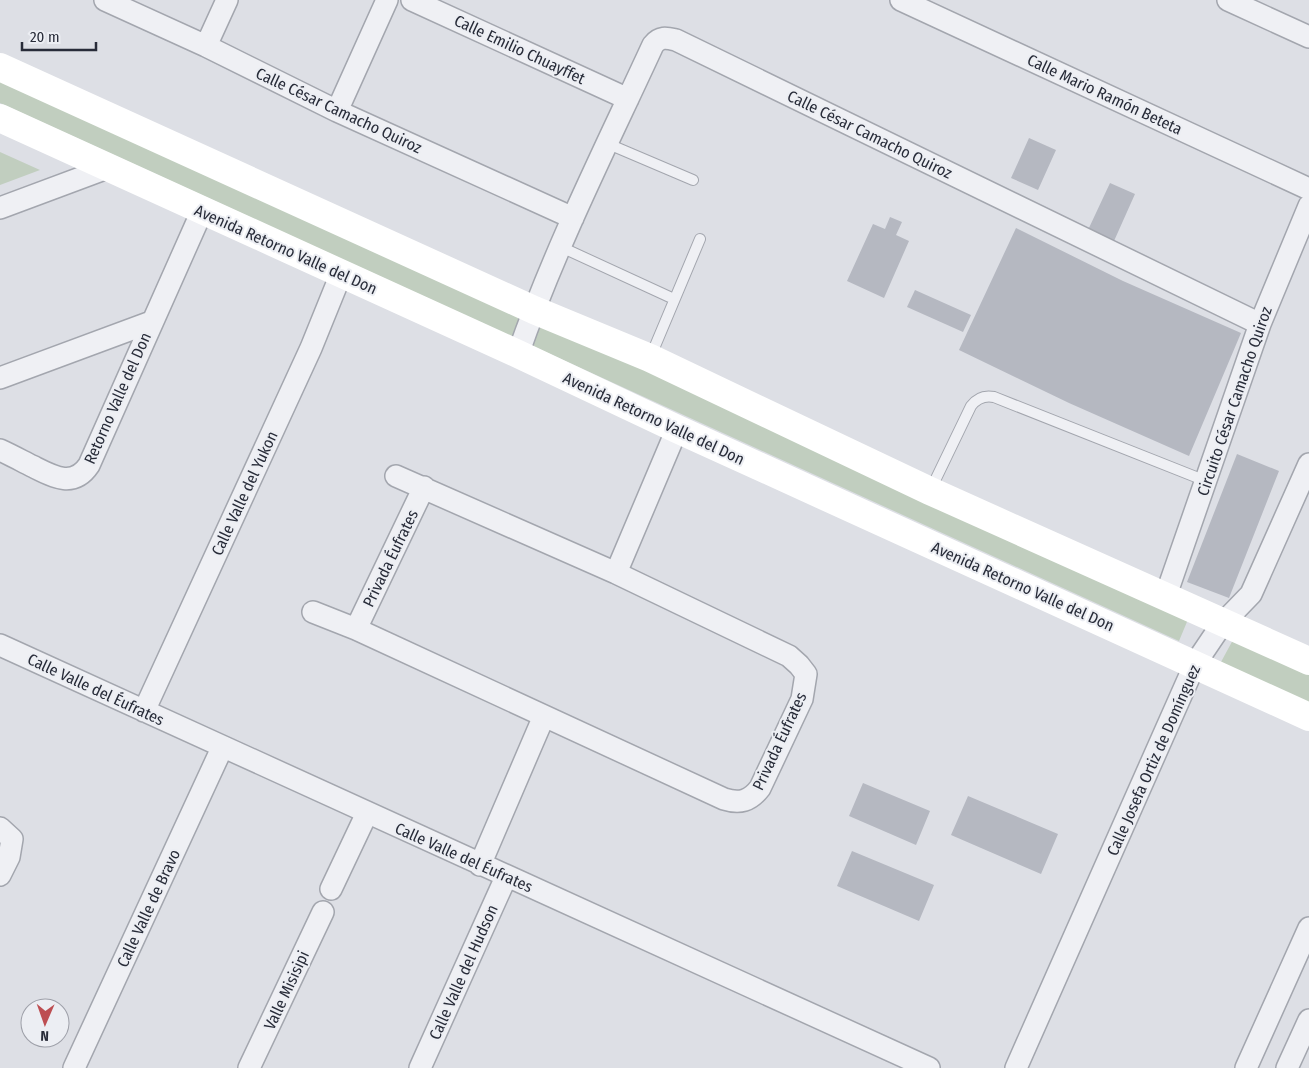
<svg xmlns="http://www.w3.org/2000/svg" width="1309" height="1068" font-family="'Fira Sans Condensed',sans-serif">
<rect width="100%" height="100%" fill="#dddfe5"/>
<!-- green -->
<path fill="#c1cebf" d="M0,73L1189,617L1179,641L0,103Z
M0,152L40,170L0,185Z
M1234,638L1309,670V704L1221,662Z"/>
<!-- building -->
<path fill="#b5b8c1" d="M1029,138L1056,150L1038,190L1011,178Z
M1110,183L1135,194L1114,241L1088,230Z
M890,217L902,222L896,235L909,241L884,298L847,281L873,224L885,229Z
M1016,228L1123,281L1241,333L1189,456L1069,403L959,350Z
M915,290L971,315L963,332L907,307Z
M1237,454L1279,471L1229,598L1187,582Z
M863,783L930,811L916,845L849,816Z
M968,796L1058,834L1041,874L951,835Z
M852,851L934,885L919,921L837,886Z"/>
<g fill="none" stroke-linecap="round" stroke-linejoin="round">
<!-- lane casing -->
<g stroke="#a3a6ae" stroke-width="12">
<path id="lane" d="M606,143L693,180
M561,247L674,299
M650,358L700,239
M930,491L971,406C977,398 984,395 994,397L1206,481"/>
</g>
<!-- street casing -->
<g stroke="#a3a6ae" stroke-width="24">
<path id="street" d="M105,0L206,46L337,111L573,218
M412,0L628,99
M901,0L1309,189
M1228,0L1309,37
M206,46L227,0
M337,111L387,0
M0,208L110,167
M518,354C555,248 606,147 653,45C660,36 667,38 676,40L1260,324
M0,378L151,322
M0,450C11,455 22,461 32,466C52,476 73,489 89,465L202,211
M616,573L677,429
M1165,598L1260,324L1309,206
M313,612L356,629L724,799C740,804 750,801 760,788L802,699L806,674L799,665L789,656L616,573L396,476
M356,629L424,487
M0,645L929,1068
M144,711L311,348L341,274
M0,828L12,839L9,857L0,875
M480,865L544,716
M331,889L367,813
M74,1068L222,748
M249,1068L323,912
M420,1068L506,877
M1016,1068L1195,664L1222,624L1251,594L1309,464
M1246,1068L1309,928
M1287,1068L1309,1020"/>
</g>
<!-- lane -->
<use href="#lane" stroke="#eff0f4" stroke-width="10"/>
<!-- street -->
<use href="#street" stroke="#eff0f4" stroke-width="21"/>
<!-- secondary -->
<path stroke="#fff" stroke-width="28" d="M0,67L534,310L650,358L930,491L1309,661
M0,118L518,354L677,429L1309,717"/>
</g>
<g text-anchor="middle" stroke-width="4" stroke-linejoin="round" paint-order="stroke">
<!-- street labels -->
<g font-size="16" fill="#282c39" stroke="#eceef3">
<text transform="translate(520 49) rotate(25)" y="6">Calle Emilio Chuayffet</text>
<text transform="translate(1105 94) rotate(25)" y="6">Calle Mario Ramón Beteta</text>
<text transform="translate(339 110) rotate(25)" y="6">Calle César Camacho Quiroz</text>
<text transform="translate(870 134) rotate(26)" y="6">Calle César Camacho Quiroz</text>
<text transform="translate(286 249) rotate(24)" y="6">Avenida Retorno Valle del Don</text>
<text transform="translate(117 398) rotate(-66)" y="6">Retorno Valle del Don</text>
<text transform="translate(1234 401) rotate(-71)" y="6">Circuito César Camacho Quiroz</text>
<text transform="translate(654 418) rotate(25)" y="6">Avenida Retorno Valle del Don</text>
<text transform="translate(244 493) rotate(-65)" y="6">Calle Valle del Yukon</text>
<text transform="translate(390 558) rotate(-64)" y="6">Privada Éufrates</text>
<text transform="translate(1023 586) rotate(24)" y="6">Avenida Retorno Valle del Don</text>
<text transform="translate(96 689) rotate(25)" y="6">Calle Valle del Éufrates</text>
<text transform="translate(779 741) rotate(-65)" y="6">Privada Éufrates</text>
<text transform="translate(1153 760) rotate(-66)" y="6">Calle Josefa Ortiz de Domínguez</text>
<text transform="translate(464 857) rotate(24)" y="6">Calle Valle del Éufrates</text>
<text transform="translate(148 908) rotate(-65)" y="6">Calle Valle de Bravo</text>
<text transform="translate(463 972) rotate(-66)" y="6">Calle Valle del Hudson</text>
<text transform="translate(286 990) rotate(-65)" y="6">Valle Misisipi</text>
</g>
</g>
<!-- north arrow -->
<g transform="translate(45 1023) rotate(182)"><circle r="24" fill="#eceef3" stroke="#9ea0a9"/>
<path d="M0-4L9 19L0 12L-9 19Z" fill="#bd4e52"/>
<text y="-8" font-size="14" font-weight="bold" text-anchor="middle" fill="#282c39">N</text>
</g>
<!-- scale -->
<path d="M22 42v8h74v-8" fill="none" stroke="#282c39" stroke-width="2.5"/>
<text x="30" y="42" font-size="15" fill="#282c39" stroke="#eceef3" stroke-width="4" paint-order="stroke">20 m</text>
</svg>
